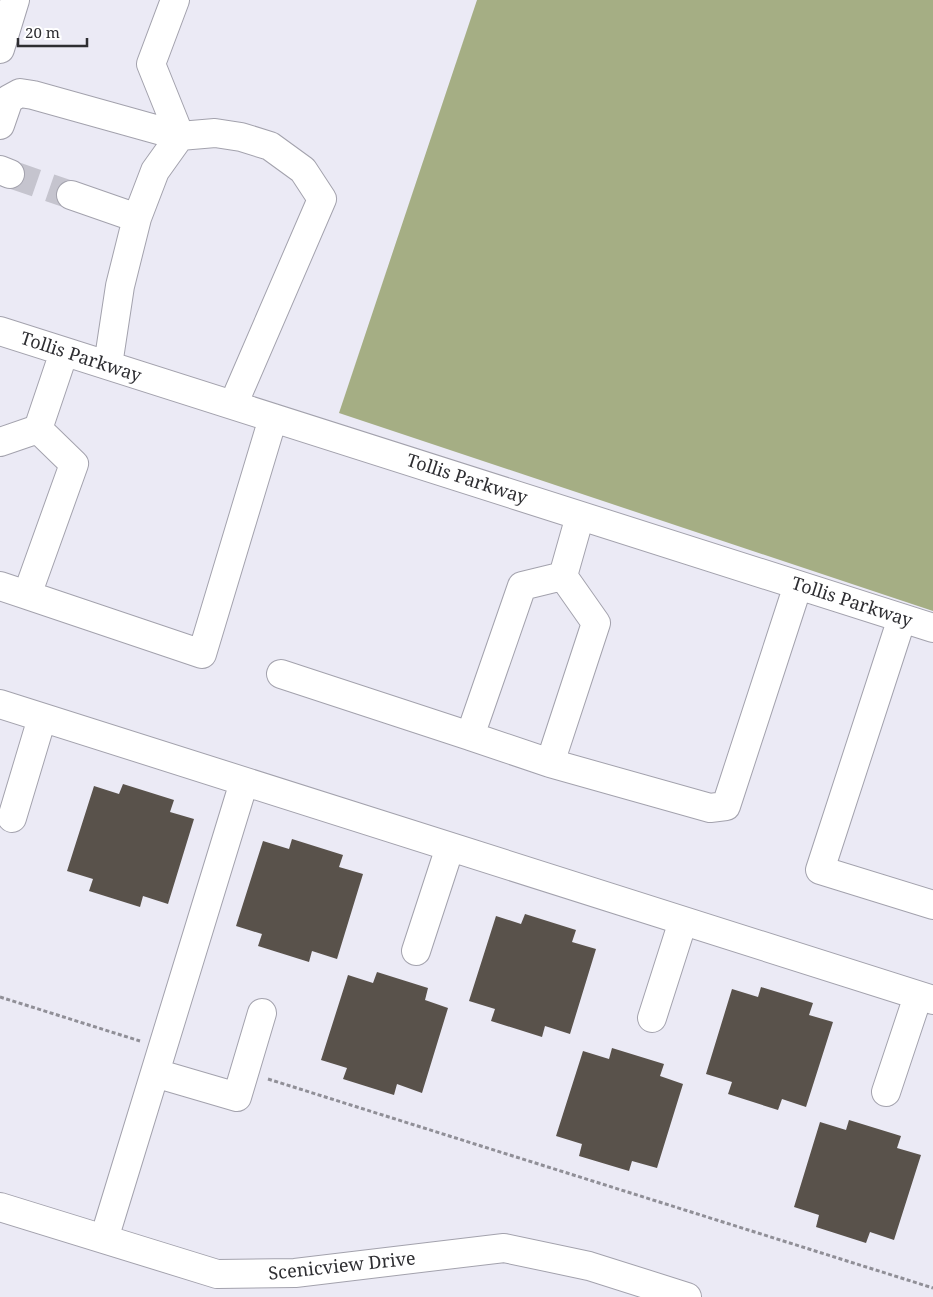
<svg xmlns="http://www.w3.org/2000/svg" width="933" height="1297" font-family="'Noto Serif',serif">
<rect width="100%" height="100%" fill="#ebeaf5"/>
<!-- forest -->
<path fill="#a5ae84" d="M477,0H933V611L339,413Z"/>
<!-- building -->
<path fill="#59524b" d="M123,784L174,800L170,812L194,819L168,904L143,896L140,907L89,891L93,879L67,871L94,786L119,794Z
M292,839L343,855L339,867L363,874L337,959L312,951L309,962L258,946L262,934L236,926L263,841L289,849Z
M525,914L576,930L572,942L596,949L570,1034L545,1026L542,1037L491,1021L495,1009L469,1001L496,916L521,924Z
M377,972L428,988L425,1000L448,1008L422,1093L397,1084L394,1095L343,1079L347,1068L321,1060L348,975L373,983Z
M761,987L813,1003L809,1015L833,1022L806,1107L782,1099L778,1110L728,1094L732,1082L706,1074L732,989L758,997Z
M612,1048L664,1064L660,1076L683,1084L657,1168L632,1161L629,1171L579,1156L582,1144L556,1136L583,1051L609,1059Z
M849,1120L901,1136L897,1148L921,1155L894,1240L870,1232L866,1243L816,1227L819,1215L794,1207L820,1122L846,1130Z"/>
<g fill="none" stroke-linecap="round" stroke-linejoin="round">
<!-- minor-tunnel -->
<path stroke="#c5c4ce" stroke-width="28" stroke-dasharray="28 14" stroke-linecap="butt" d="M10,174L71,195"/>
<!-- minor casing -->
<g stroke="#a3a2ad" stroke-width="30">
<path id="minor" d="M0,49L15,0
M0,125L9,99L20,93L33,95L180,136L215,133L241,137L270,146L303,170L322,199L233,405
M0,170L10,174
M71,195L137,218
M0,331L933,628
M108,365L120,286L137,218L155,171L180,136L151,64L175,0
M38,429L64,352
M0,442L38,429
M563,576L596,623L550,763L470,736L522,586L563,576L580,516
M0,586L27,595L74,464L38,429
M27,595L202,654L273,418
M902,618L820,870L933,905
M281,674L470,736
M0,704L933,1000
M550,763L710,808L726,806L798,585
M12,818L42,718
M416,951L450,847
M652,1018L683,921
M155,1073L237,1097L262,1013
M886,1092L918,996
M0,1207L217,1274L295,1273L504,1248L589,1266L687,1297
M104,1239L244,782"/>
</g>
<!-- path -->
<path stroke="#908f97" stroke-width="3" stroke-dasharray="4 2.5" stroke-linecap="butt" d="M0,997L140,1041
M268,1079L933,1288"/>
<!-- minor -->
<use href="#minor" stroke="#fff" stroke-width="28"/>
</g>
<g text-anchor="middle" stroke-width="5" stroke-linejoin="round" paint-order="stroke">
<!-- street labels -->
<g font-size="18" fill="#2e2e32" stroke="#fff">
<text transform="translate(81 357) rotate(18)" y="6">Tollis Parkway</text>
<text transform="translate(467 479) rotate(18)" y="6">Tollis Parkway</text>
<text transform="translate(852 602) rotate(18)" y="6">Tollis Parkway</text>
<text transform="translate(342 1266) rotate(-6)" y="6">Scenicview Drive</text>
</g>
</g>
<!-- scale -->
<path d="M18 38v8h69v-8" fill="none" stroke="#2e2e32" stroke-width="2.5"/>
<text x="25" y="38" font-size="15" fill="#2e2e32" stroke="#ffffff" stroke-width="4" paint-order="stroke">20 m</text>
</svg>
